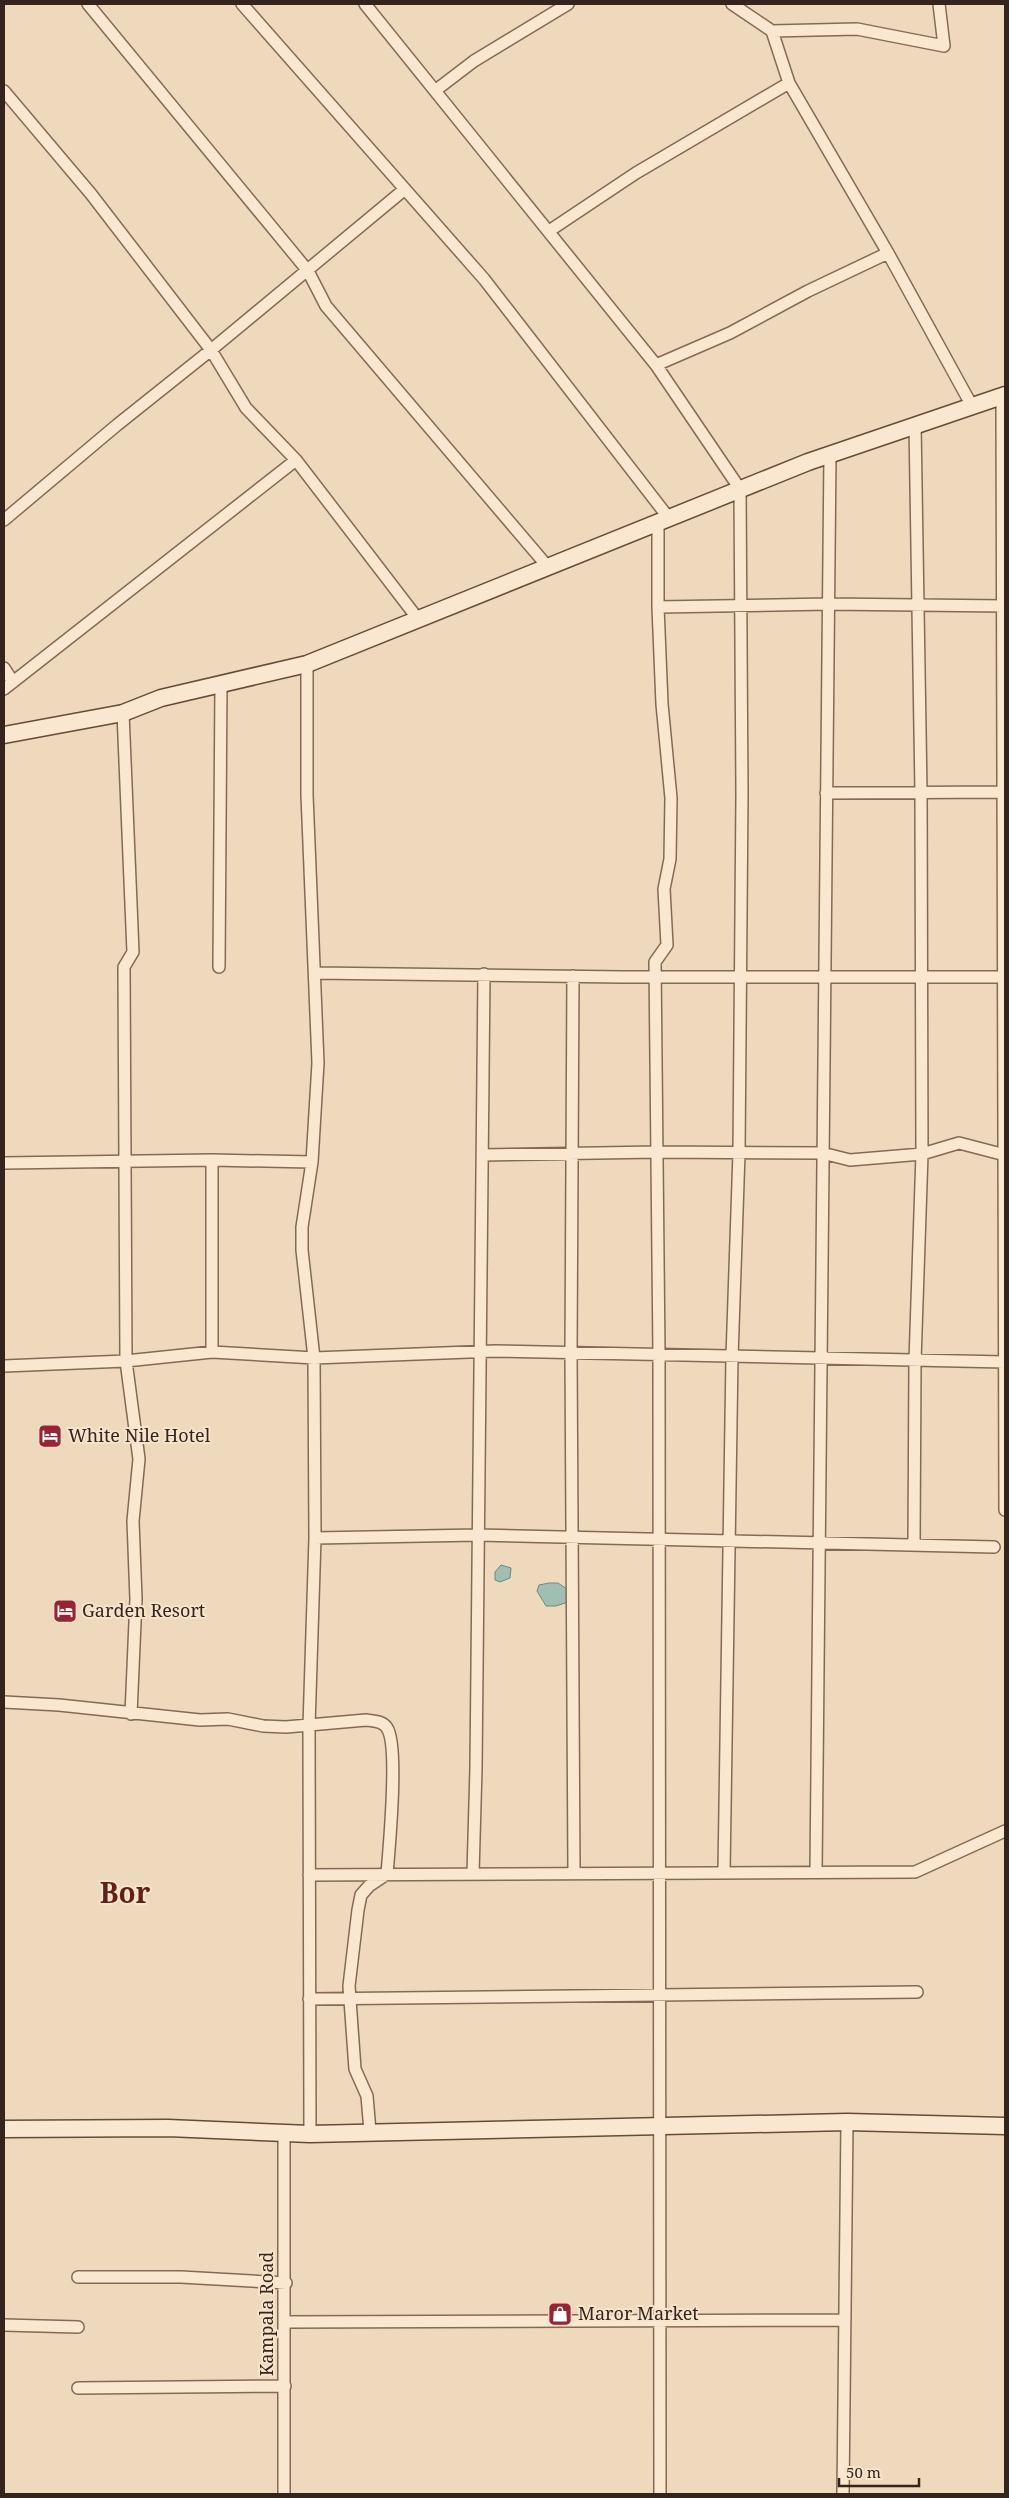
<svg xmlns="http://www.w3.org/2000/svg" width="1009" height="2498" font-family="'Noto Serif',serif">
<rect width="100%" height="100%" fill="#eed9bc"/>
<!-- water -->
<path fill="#a0bfb2" stroke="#688c7f" d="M501,1565L511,1568L510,1578L500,1582L495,1580V1572Z
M549,1583H558L570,1591L568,1602L556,1606H546L537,1591L539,1585Z"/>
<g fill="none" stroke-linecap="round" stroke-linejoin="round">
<!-- street casing -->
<g stroke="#866955" stroke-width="14">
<path id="street" d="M88,4L308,271L326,306L548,567
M242,4L484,279L668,517
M365,4L656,365L740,489L742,794L739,1153L732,1357L724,1872
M732,4L772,31L789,83L888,253L972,406
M772,31L857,29L944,46L939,4
M436,90L474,61L568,4
M4,91L91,194L211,350L246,408L296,460L418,619
M549,231L636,173L789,83
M656,365L730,333L808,291L888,253
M1002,396L1005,1510
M4,520L117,425L211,350L405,189
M658,521V607L662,704L671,798L670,859L664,889L667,945L655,962L659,1355L660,2494
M658,607L828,604L1005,606
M307,664V795L318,1063L312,1162L302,1227V1250L314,1358L315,1538L309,1726L310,2134
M4,668L13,682
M4,689L296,460
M123,713L133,952L124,967L126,1361L139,1459L133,1521L136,1599L131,1714
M826,793L1005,792
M219,967L221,683
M315,973L622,977H1005
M573,976L571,1353L574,1873
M482,1155L657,1152L822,1153L850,1160L922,1154L959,1143L1005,1155
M4,1163L212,1160L312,1162
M212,1352V1160
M4,1366L126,1361L212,1352L314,1358L495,1351L1005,1362
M315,1538L478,1535L994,1547
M914,1545L915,1361L922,1154L921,792L915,424
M4,1702L59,1705L200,1720L228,1719L263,1726L286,1727L366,1720C374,1721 383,1721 387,1728C399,1745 389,1849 387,1874L369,1886L361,1895L358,1910L349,1986L355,2069L367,2096L370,2131
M816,1872L830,454
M473,1874L476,1768L484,974
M309,1875L915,1872L1005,1831
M309,1999L917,1992
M78,2277H181L286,2283
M285,2322L844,2320
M4,2325L78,2327
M78,2388L285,2386
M284,2494V2134
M843,2494L847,2122"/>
</g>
<!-- secondary casing -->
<g stroke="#674a39" stroke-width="19">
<path id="secondary" d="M4,735L123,713L161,698L307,664L808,462L1005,395
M4,2129L168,2128L310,2134L847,2122L1005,2126"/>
</g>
<!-- street -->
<use href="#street" stroke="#f9e7cf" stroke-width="11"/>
<!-- secondary -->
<use href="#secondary" stroke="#f9e7cf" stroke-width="16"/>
</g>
<!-- icons -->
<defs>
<g id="hotel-square" transform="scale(1.25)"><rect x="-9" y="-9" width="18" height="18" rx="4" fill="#962433" stroke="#f6e4cb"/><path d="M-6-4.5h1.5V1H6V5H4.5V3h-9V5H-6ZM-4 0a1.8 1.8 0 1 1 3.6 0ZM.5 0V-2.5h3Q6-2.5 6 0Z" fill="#fff"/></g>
<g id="shop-square" transform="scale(1.25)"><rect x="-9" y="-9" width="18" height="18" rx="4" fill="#962433" stroke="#f6e4cb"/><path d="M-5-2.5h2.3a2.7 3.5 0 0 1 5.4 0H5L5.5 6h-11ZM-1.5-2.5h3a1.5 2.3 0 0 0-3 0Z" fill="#fff"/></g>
</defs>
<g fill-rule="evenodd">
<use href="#hotel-square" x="50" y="1436"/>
<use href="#hotel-square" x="65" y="1611"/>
<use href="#shop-square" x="560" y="2314"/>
</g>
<g text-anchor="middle" stroke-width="4" stroke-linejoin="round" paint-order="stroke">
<!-- poi labels -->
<g font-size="18" fill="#34241b" stroke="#f6e4cb" text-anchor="start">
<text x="68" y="1442">White Nile Hotel</text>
<text x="82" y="1617">Garden Resort</text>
<text x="578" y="2320">Maror Market</text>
</g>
<!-- street labels -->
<g font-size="18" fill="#34241b" stroke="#f6e4cb">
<text transform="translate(267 2314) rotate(-90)" y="6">Kampala Road</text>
</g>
<!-- town labels -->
<g font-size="28" font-weight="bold" fill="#622019" stroke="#f6e4cb">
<text x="125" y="1903">Bor</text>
</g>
</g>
<!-- border -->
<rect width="1009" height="2498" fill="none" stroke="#34241b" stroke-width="10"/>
<!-- scale -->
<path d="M839 2478v8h80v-8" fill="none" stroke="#34241b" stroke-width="2.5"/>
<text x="846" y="2478" font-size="15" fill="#34241b" stroke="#f6e4cb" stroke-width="4" paint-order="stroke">50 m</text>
</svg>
